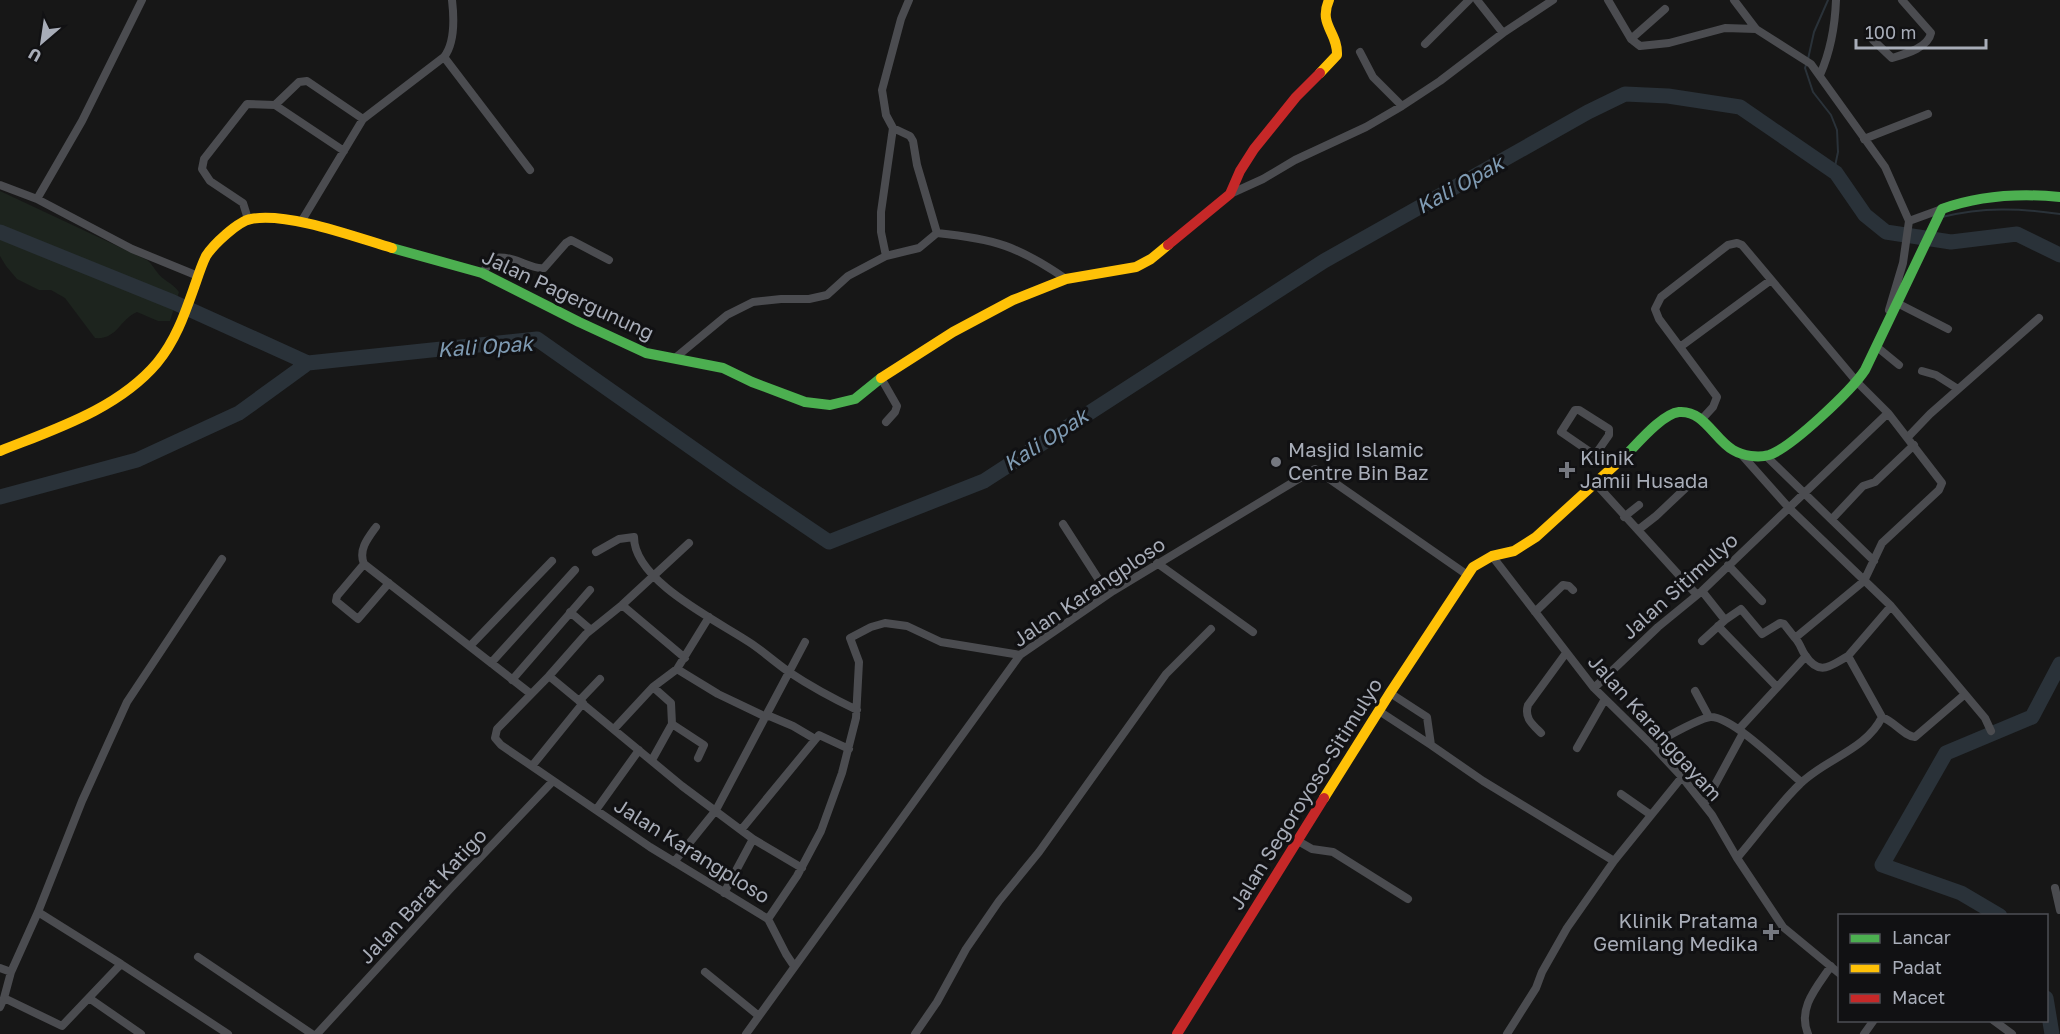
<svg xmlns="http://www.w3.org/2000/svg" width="2060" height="1034" font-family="'Golos Text',sans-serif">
<rect width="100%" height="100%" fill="#171717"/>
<!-- green -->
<path fill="#1d241e" d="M0,191L147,260C152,264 153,267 157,272C162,280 173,283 179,292L170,321H158L137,312C119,320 117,340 95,338L65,298L51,290H39L17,279L6,266L0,256Z"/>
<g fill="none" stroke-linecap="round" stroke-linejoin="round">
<!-- stream -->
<path stroke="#2a3239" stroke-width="2" d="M1808,59L1814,32L1828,0
M1806,65L1805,68L1813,92L1831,115L1837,130L1838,152L1834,171
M1942,217C1983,207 2019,208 2060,214"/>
<!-- river -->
<path stroke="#2a3239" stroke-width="15" d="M0,232L173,302L308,363
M0,497L137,460L239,413L308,363L537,339L739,481L829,542L984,481L1324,261L1588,112L1625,94L1668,96L1740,107L1836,173L1865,215L1886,232L1951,242L2017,234L2060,255
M2000,916L1961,893L1882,865L1946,753L2032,717L2060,664
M2046,998L2052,1034"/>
<!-- street -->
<path stroke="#4b4c50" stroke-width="8" d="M1477,0L1503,33
M1608,0L1631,39L1640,46L1669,43L1725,28L1756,29L1811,64L1885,167L1909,221L1903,263L1889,310
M1734,0L1756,29
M1631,39L1665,9
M1873,40L1892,58C1905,54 1928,48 1931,33L1902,0
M1425,44L1469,0
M1360,52L1373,77L1402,106
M444,57L530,170
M1820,75C1831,50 1835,27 1836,0
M275,105L344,151
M893,128L910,136L913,141L917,165L937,233
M1864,139L1928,114
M0,185L37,199L132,249L198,276
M1230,194L1263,179L1295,160L1366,127L1402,106L1440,81L1503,33L1553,0
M37,199L82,121L142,0
M248,219L243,203L210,181L202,169L204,159L247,104L275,105L299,82L307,81L363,119
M1909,221L1942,209
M301,222L363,119L444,57C455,43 454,17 452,0
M886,256L881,232V212L893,128L886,115L882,90L901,19L909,0
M482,273L494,258C516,255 530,270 544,268L566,243L571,240L609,260
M1897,303L1948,329
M1680,347L1771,280
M1877,347L1899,365
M675,358L727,315L753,302L781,299H809L827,295L848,276L886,256L919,248L937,233C995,239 1018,246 1066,279
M1922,371L1936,375L1958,389
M881,378L897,406L895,412L886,422
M1702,419L1713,407L1717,397L1659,319L1655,309L1661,297L1728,245L1737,243L1742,245L1857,382L1888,413L1942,483L1939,490L1882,543L1864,581L1795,638C1800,643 1801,649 1805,655C1820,677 1830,666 1848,656L1882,717C1866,750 1825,759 1800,784C1777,806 1758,834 1737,858
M1908,437L1930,414L2039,318
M1741,454L1789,508L1891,606L1848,656
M1595,455L1609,435V429L1579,410H1575L1561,432L1564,434L1612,467
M1765,455L1874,561
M1596,484L1697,595
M1624,517L1639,505
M1832,519L1863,486L1875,482L1914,445
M1063,524L1108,594
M376,527C368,538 358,550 364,564L337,596L336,601L358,619L389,583
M1638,530L1656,516L1692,482
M689,543L622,605L586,634L549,676L497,729L495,738L501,745L650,847L768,919L786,954L794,966
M596,552L619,539L634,537C634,582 720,622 752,644C765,653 776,663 789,672C810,686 834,699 857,710
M1492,556L1594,688L1652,745L1682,777L1712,815L1737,858L1783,927L1840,974
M1157,563L1253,632
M364,564L531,694
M1728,565L1762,601
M1702,591L1725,620
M622,605L685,658
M1891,606L1985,718L1991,731
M570,612L591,630
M1535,612L1563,585L1569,586L1573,590
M1718,626L1777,687
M1702,641L1725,620L1741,609L1762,634L1780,623L1784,624L1795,638
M470,646L552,561
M491,663L575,570
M677,669L718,694L766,717
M549,676L682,786L753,839L802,868
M512,680L590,590
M1594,688L1658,627L1702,591L1888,413
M1695,691L1709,717
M1390,693L1427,717L1431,745L1483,781L1614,861
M579,701L600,679
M1379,711L1431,745
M767,715L793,726L815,739
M1882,717C1895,722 1904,736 1915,737L1964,695
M672,724L704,745L698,758
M614,729L653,687L677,669L709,617
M1739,729L1806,656
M1541,733C1532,724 1524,718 1528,705L1566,653
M1652,745C1663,739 1701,717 1711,717C1733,717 1783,767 1801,782
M1577,748L1605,699
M652,760L672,724L671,703L653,687
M532,766L583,703
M1621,794L1651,815
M1704,805L1743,733
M596,810L639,750
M741,830L819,735L849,749
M1298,841L1312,849L1333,852L1408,899
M674,862L716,810L805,642
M2055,888L2060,910
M724,893L753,839
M38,912L121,964
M768,919L797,876L821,831L842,773L856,718L859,662L850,638L871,627L885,623L907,626L941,642L1020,655
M198,957L312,1034
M0,968L11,972
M705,972L759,1016
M4,998L11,972L38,912L82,801L127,702L222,559
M89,998L141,1034
M0,1007L4,998L62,1026L121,964L228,1034
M1993,1020L2012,1034
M317,1034L450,889L553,781
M746,1034L1020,655L1113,591L1315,469L1466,574
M915,1034L937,1002L966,949L999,901L1039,852L1166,674L1211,629
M1507,1034L1536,988L1542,972L1567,928L1614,861L1682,777
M1808,1034C1797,1008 1817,987 1831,966
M1864,1034L1874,1020"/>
<!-- fast -->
<path stroke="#4caf50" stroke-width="10" d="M392,248L482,273L579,322L646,353L723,368L752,382L805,402L830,405L855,399L881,378
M1626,455C1638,443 1662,414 1679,412C1704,410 1714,439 1733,450C1743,456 1758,458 1769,455C1791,448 1852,390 1865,370L1942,209C1981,195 2019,193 2060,197"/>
<!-- slow -->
<path stroke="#ffc107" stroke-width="10" d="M1320,73L1337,55C1338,32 1318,25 1329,0
M881,378L953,332L1013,300L1066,279L1136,267L1151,259L1168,245
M0,451C55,429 118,409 157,363C177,339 186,310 196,282C199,273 202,264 206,256C213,245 238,221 251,219C288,212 355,237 392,248
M1324,798L1390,693L1473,567L1492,556L1514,551L1536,537L1626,455"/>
<!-- jam -->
<path stroke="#c62828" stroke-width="10" d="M1168,245L1230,194L1240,171L1254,149L1296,97L1320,73
M1177,1034L1324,798"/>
</g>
<!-- markers -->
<g fill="#757880" stroke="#111113" stroke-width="2">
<circle cx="1276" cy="462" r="6"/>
<path d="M1564 461h6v6h6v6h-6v6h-6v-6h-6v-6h6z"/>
<path d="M1768 923h6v6h6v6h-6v6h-6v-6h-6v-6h6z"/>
</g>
<g text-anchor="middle" stroke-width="6" stroke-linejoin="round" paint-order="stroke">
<!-- street labels -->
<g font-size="20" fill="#a8adb8" stroke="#111113">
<text transform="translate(568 295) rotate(25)" y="7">Jalan Pagergunung</text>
<text transform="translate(1680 586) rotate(-42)" y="7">Jalan Sitimulyo</text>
<text transform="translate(1089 592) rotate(-34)" y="7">Jalan Karangploso</text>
<text transform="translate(1655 728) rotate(48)" y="7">Jalan Karanggayam</text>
<text transform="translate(1306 794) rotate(-58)" y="7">Jalan Segoroyoso-Sitimulyo</text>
<text transform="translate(692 851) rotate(32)" y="7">Jalan Karangploso</text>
<text transform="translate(423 896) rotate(-47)" y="7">Jalan Barat Katigo</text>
</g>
<!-- poi labels -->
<g font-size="20" fill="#a8adb8" stroke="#111113" text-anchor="start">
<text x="1288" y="457">Masjid Islamic<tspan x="1288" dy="23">Centre Bin Baz</tspan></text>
<text x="1580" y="465">Klinik<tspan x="1580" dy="23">Jamii Husada</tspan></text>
<text x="1758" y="928" text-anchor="end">Klinik Pratama<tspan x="1758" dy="23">Gemilang Medika</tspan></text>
</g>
<!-- water labels -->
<g font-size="21" font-style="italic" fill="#7f9bb3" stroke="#111113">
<text transform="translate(1460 185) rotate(-29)" y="7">Kali Opak</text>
<text transform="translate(485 347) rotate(-4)" y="7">Kali Opak</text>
<text transform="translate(1046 440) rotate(-33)" y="7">Kali Opak</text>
</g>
</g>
<!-- legend -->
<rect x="1838" y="914" width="210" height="108" fill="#111113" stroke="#4d4f55" stroke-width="1.5"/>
<rect x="1850" y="934" width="30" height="9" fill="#4caf50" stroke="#4d4f55" stroke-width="1.5"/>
<text x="1892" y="944" font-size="18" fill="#a8adb8">Lancar</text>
<rect x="1850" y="964" width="30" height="9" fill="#ffc107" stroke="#4d4f55" stroke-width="1.5"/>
<text x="1892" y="974" font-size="18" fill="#a8adb8">Padat</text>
<rect x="1850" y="994" width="30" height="9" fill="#c62828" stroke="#4d4f55" stroke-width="1.5"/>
<text x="1892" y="1004" font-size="18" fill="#a8adb8">Macet</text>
<!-- north arrow -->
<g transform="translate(42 42) rotate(209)" stroke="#111113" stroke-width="4.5" paint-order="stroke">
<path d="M0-4.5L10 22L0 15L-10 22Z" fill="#a8adb8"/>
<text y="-9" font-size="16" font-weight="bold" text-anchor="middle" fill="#a8adb8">U</text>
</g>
<!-- scale -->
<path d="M1856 39v9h130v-9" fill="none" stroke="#a8adb8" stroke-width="3"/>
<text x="1865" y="39" font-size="18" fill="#a8adb8" stroke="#111113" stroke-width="4.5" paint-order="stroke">100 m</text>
</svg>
